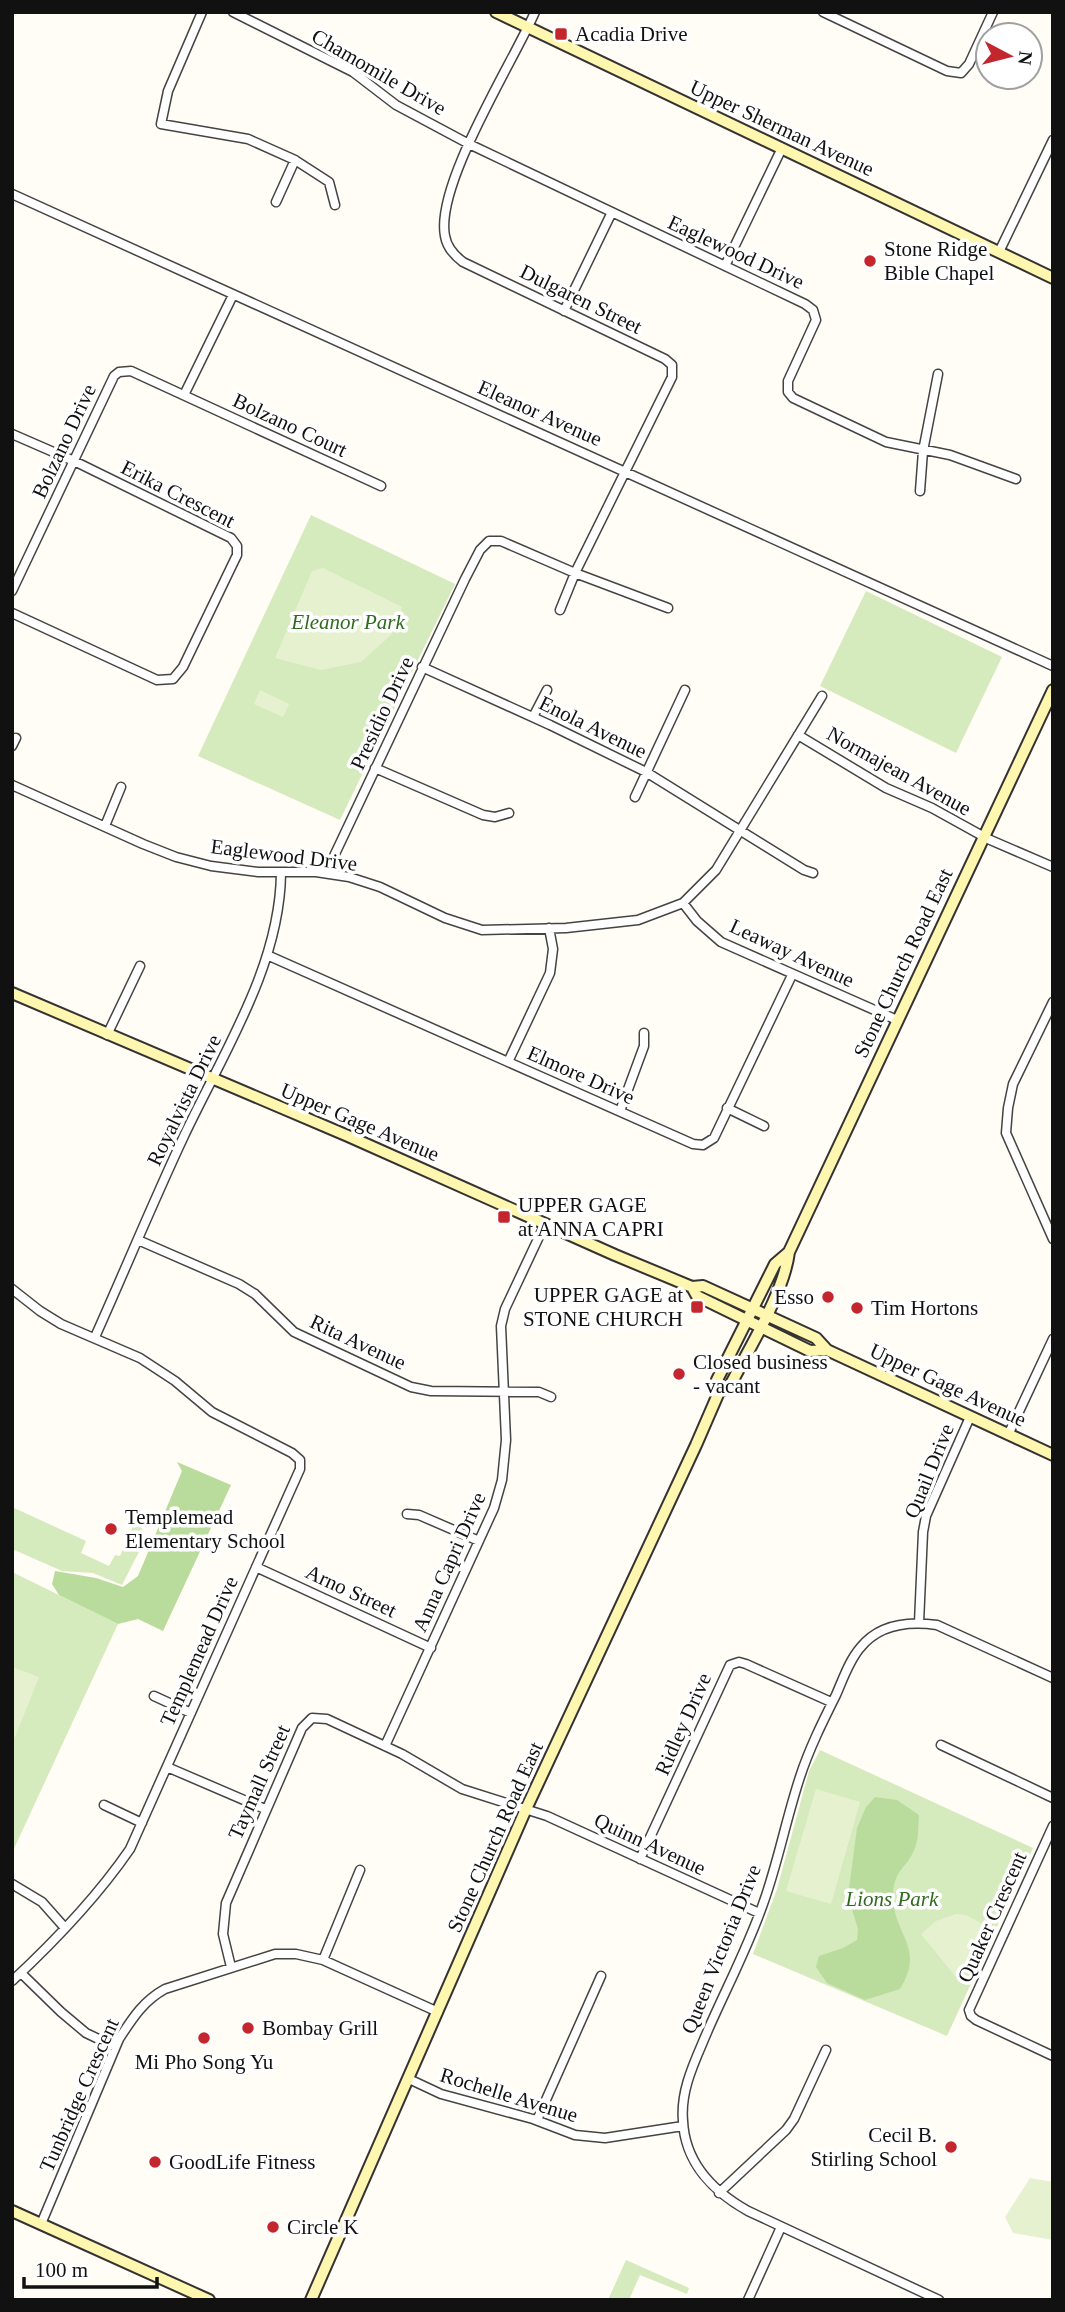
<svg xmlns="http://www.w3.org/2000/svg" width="1065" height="2312" font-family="'Times New Roman',serif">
<rect width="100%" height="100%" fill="#fffdf5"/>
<!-- green -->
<path fill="#d5ebbd" d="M311,515L455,584L340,820L198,756Z
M866,591L1002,657L956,753L820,686Z
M12,1507L86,1541L81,1553L109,1566L115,1555L120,1556L134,1524L141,1527L145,1540L122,1585L93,1573L62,1571L12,1549Z
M12,1572L118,1624L12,1853Z
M820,1750L1033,1848L947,2036L753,1954L777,1889L809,1771Z
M626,2260L689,2288L687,2294L640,2275L629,2300H608Z"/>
<!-- forest -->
<path fill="#b9dc9c" d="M177,1462L231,1485L163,1631L138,1619L118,1624L59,1595L52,1584L55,1571L96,1578L123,1587L138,1576L182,1471Z
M875,1797L897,1800L919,1815C918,1825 919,1838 915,1848C907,1869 894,1868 893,1896C893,1935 926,1947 900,1989L865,2000L827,1983L816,1967L819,1956L843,1948L857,1940L858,1929L848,1896L857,1828L866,1807Z"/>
<!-- pitch -->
<path fill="#e6f2cf" d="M323,568L402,607L392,634L361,662L321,670L275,658L312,571Z
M260,690L289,704L283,717L254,704Z
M12,1667L39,1677L15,1737L12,1736Z
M816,1789L860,1802L831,1904L786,1891Z
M956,1914L966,1915L985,1925L962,1975L955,1976L921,1934L936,1921Z
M1030,2178L1053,2182V2240L1013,2233L1005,2217Z"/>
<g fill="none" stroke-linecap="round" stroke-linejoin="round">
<!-- street casing -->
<g stroke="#444" stroke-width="11">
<path id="street" d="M202,12L168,91L161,124L248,139L295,160L329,182L335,205
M233,12L353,72L396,105L469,144L805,304L813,310L816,320L788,381V392L793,398L886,442L950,455L1016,479
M535,12C512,64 435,185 445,236C447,248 455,256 463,262L665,359L672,365V377L575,573L560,610
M823,12L947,71L961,73L969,64L993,12
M12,194L1053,666
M276,202L295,160
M999,252L1053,140
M725,266L781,150
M564,311L612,212
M184,395L233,295
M12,434L74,461L231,538L237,546V555L183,667L173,679L157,680L12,613
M920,491L923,451L938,374
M12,591L114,376L119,372L131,371L381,486
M422,667L550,725L646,772L804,870L813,873
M533,717L547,690
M798,735L886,788L932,808L988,839L1053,867
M12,746L16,738
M375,768L483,815L495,817L509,813
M12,785L143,844L176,857L211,866L258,872H316L349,877L380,887L445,918L482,930L566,928L638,920L683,903L716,870L822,696
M635,797L685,690
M105,826L121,787
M326,873L465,579L480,550L489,541H501L575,573L668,608
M683,903L697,921L721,942L897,1020
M267,955L693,1144L703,1145L714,1138L792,975
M1053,1002L1013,1084L1008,1108L1006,1133L1053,1239
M107,1035L140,966
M508,1062L550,973L553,949L549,928
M727,1108L764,1126
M620,1111L644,1046V1033
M138,1240L239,1284L255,1294L294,1332L411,1387L431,1391L539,1392L551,1397
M12,1289L40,1311L61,1324L140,1358L175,1381L212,1412L292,1453L300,1460V1469L130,1849C97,1897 55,1941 12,1981
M95,1337C125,1270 153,1202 184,1136C223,1053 280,966 281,873
M1008,1435L1053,1339
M407,1514L419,1515L479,1541
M256,1567L431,1648
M919,1623L923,1532L926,1516L970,1417
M154,1696L191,1713
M941,1745L1053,1798
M385,1746L494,1508L502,1480L506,1440L501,1326L505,1309L545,1224
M167,1767L265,1809
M104,1805L142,1823
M1053,1826L969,2010L971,2016L976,2020L1053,2056
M640,1859L730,1665L739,1662L746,1664L831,1702
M12,1884L42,1902L65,1928
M323,1960L360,1870
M231,1967L223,1934L226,1903L302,1728L312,1718L327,1719L402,1754L462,1789L547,1816L759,1913
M21,1973L61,2012L86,2033L115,2047
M409,2079L441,2094L533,2119L575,2135L605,2138L683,2126
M537,2120L601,1976
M719,2193L786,2130L794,2119L826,2050
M41,2224L119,2039C132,2019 143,2001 165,1989L275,1954H296L323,1960L438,2012
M748,2300L781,2227
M939,2300L748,2211C714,2192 685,2163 683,2121C680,2089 696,2059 708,2030C726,1989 748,1947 763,1904C778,1863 786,1819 800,1777C809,1749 823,1721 836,1695C843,1679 849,1661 860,1648C879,1624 909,1621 937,1625L1053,1678"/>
</g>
<!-- secondary casing -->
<g stroke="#333" stroke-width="14">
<path id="secondary" d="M496,12L1053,278
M12,993L348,1136L615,1255L692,1287L703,1286L816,1338L827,1350L1053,1455
M692,1287L697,1296L810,1351L827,1350
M719,1392L730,1386C749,1348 784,1293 789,1252L1053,690
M12,2211L209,2300
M311,2300L526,1809L696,1445L719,1392L717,1380L775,1264L789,1252"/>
</g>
<!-- street -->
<use href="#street" stroke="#fff" stroke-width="8"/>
<!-- secondary -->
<use href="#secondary" stroke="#fff6b0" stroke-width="10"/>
</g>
<!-- markers -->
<g fill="#c4262e" stroke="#fff" stroke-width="2.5">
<rect x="554" y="27" width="14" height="14" rx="3.5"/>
<circle cx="870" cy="261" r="7"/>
<rect x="497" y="1210" width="14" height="14" rx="3.5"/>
<circle cx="828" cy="1297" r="7"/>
<rect x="690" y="1300" width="14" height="14" rx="3.5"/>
<circle cx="857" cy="1308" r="7"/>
<circle cx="679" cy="1374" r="7"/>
<circle cx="111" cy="1529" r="7"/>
<circle cx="248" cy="2028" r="7"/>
<circle cx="204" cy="2038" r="7"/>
<circle cx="951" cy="2147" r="7"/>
<circle cx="155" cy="2162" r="7"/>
<circle cx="273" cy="2227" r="7"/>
</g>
<g text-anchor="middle" stroke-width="7" stroke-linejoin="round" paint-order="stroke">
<!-- poi labels -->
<g font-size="21" fill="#111" stroke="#fff" text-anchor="start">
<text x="575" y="41">Acadia Drive</text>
<text x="884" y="256">Stone Ridge<tspan x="884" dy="24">Bible Chapel</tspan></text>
<text x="518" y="1212">UPPER GAGE<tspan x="518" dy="24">at ANNA CAPRI</tspan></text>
<text x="683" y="1302" text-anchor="end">UPPER GAGE at<tspan x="683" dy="24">STONE CHURCH</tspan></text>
<text x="814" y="1304" text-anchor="end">Esso</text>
<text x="871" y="1315">Tim Hortons</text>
<text x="693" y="1369">Closed business<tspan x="693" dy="24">- vacant</tspan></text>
<text x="125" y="1524">Templemead<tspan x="125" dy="24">Elementary School</tspan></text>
<text x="262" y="2035">Bombay Grill</text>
<text x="204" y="2069" text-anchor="middle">Mi Pho Song Yu</text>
<text x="937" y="2142" text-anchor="end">Cecil B.<tspan x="937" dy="24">Stirling School</tspan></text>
<text x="169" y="2169">GoodLife Fitness</text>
<text x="287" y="2234">Circle K</text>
</g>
<!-- street labels -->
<g font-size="21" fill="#111" stroke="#fff">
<text transform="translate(379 72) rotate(30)" y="7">Chamomile Drive</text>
<text transform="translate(782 128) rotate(25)" y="7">Upper Sherman Avenue</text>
<text transform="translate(736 252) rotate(25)" y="7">Eaglewood Drive</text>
<text transform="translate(581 299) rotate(26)" y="7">Dulgaren Street</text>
<text transform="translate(540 413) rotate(24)" y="7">Eleanor Avenue</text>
<text transform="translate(290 425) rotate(25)" y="7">Bolzano Court</text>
<text transform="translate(64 441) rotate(-65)" y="7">Bolzano Drive</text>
<text transform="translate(178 494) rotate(27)" y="7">Erika Crescent</text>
<text transform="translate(382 713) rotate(-65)" y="7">Presidio Drive</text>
<text transform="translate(593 727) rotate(26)" y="7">Enola Avenue</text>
<text transform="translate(899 771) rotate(29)" y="7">Normajean Avenue</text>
<text transform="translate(284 855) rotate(7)" y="7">Eaglewood Drive</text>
<text transform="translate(792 953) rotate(25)" y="7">Leaway Avenue</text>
<text transform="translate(903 963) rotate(-65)" y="7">Stone Church Road East</text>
<text transform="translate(581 1075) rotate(24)" y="7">Elmore Drive</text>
<text transform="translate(184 1100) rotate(-64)" y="7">Royalvista Drive</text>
<text transform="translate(360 1122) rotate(23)" y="7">Upper Gage Avenue</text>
<text transform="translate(358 1342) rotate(25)" y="7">Rita Avenue</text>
<text transform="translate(948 1385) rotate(25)" y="7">Upper Gage Avenue</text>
<text transform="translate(929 1471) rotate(-68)" y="7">Quail Drive</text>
<text transform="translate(449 1562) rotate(-66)" y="7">Anna Capri Drive</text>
<text transform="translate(351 1591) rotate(25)" y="7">Arno Street</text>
<text transform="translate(199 1651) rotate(-66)" y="7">Templemead Drive</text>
<text transform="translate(683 1724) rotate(-66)" y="7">Ridley Drive</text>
<text transform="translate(259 1782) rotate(-66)" y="7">Taymall Street</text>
<text transform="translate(495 1837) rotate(-66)" y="7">Stone Church Road East</text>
<text transform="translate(650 1844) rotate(25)" y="7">Quinn Avenue</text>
<text transform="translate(992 1917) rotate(-66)" y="7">Quaker Crescent</text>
<text transform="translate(721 1949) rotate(-68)" y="7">Queen Victoria Drive</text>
<text transform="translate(79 2095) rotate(-66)" y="7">Tunbridge Crescent</text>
<text transform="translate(509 2095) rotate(17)" y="7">Rochelle Avenue</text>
</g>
<!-- park labels -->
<g font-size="21" font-style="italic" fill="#2f6b1f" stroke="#fff">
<text x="348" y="629">Eleanor Park</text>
<text x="892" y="1906">Lions Park</text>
</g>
</g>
<!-- border -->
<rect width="1065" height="2312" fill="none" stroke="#111111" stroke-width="28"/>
<!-- north arrow -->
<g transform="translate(1009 56) rotate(97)"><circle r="33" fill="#ffffff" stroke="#a0a0a0" stroke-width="2"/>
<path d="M0-5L12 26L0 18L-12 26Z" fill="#c4262e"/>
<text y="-10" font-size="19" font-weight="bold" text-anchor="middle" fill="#111111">N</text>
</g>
<!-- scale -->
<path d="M24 2277v10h133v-10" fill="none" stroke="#111111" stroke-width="3.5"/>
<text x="35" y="2277" font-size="21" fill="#111111" stroke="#ffffff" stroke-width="5" paint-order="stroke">100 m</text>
</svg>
